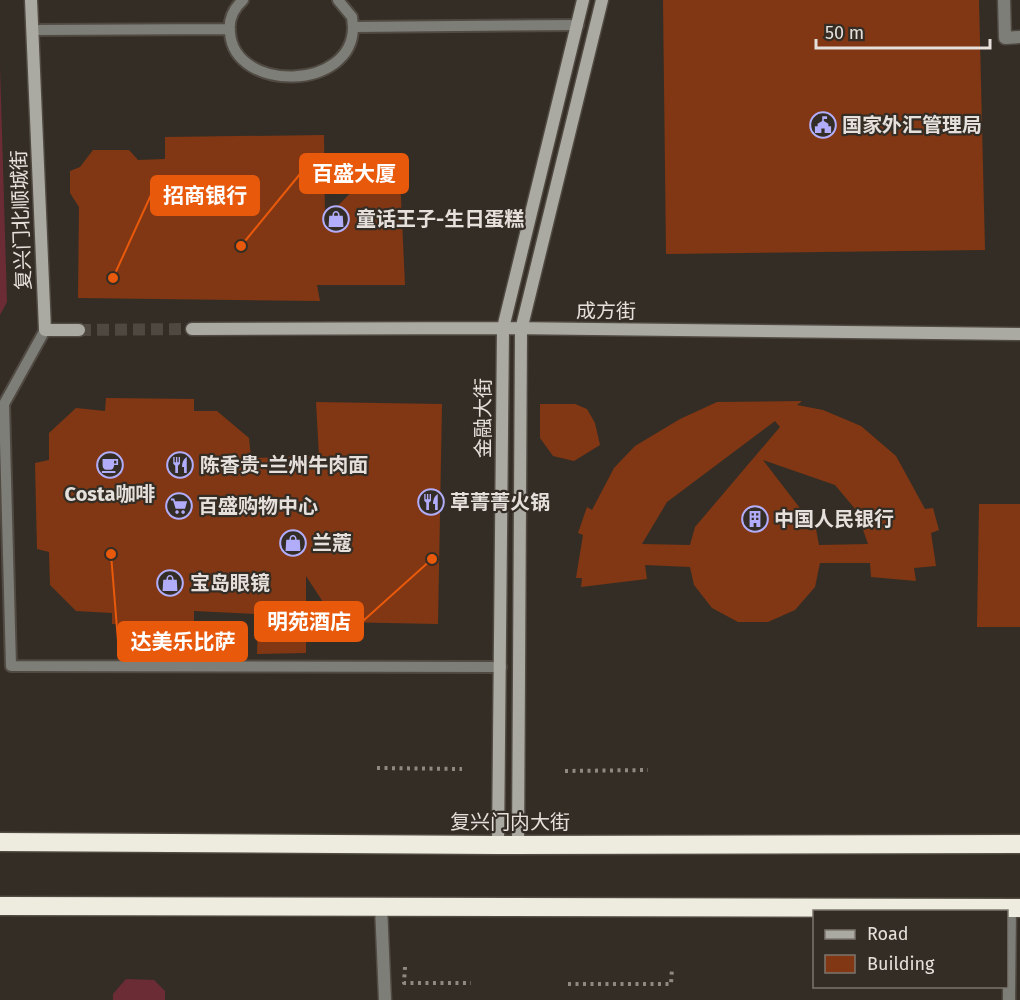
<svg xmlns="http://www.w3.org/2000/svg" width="1020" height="1000" font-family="'Fira Sans','Noto Sans SC',sans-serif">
<rect width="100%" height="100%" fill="#342d25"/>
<!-- green -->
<path fill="#6c2c35" d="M0,66L7,302L0,315Z
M126,979L154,980L165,991V1000H113V994Z"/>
<!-- building -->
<path fill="#813713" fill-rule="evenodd" d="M663,0H979L985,250L666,254Z
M324,135L325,219L366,177H400L405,285H317L320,301L78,298L79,207L70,193V171L80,167L93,150H129L138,160L165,159V137Z
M106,398L194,399V411H217L249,438L251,458L319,456L316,402L442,404L438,624L336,622L306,576V653L257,654L258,614L194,611V624H112V613L76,611L50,585L49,552L37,549L35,463L49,460V433L76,408L105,411Z
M802,401L797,405L823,410L861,426L896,456L925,509L933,508L939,530L931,533L936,566L914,568L916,581L871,577L870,563H820L815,587L795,610L768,622H738L712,608L694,585L690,567L645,565L647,579L581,587L582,578H576L583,535L578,533L587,507L592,510L614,468L635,446L680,419L717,402ZM775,421L780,427L695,527L690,545L642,544L667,502ZM763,460L835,485L856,510L868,544L819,545L816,529Z
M540,404H575L587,409L595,423L600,445L574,461L553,456L540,438Z
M979,504H1020V627H977Z"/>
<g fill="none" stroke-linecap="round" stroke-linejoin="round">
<!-- secondary-tunnel -->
<path stroke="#4f4840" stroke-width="12" stroke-dasharray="12 6" stroke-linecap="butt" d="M79,330L192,329"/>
<!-- lane casing -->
<g stroke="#504a42" stroke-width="14">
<path id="lane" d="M243,0C233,9 228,19 230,33C235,93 353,91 353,27
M338,0L352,17L353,27L578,25
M32,30L230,29
M45,330L4,404L11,666L501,667"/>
</g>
<!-- street casing -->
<g stroke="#504a42" stroke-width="15">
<path id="street" d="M1004,0L1005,38L1020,37
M381,906L385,1000
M1009,1000L1010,908"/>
</g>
<!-- secondary casing -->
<g stroke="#504a42" stroke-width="15">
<path id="secondary" d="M31,0L45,330H79
M192,329L503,328L1020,334
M498,845L503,328L583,0
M518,845L521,330L602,0"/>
</g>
<!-- highway casing -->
<g stroke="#504a42" stroke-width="21">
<path id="highway" d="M0,842L498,845L1020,844
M0,906L1020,908"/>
</g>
<!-- path -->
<path stroke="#8f8983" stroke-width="4" stroke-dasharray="3 4.5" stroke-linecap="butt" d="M377,768L462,769
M565,771L648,770
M405,967L404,983H471
M568,984H671L672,968"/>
<!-- lane -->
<use href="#lane" stroke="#7e7e78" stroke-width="10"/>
<!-- street -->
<use href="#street" stroke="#7e7e78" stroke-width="12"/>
<!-- secondary -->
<use href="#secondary" stroke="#abaaa2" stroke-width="12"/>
<!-- highway -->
<use href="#highway" stroke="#eeecdf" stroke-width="18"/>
</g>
<!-- icons -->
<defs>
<g id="civic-ring" transform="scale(1.35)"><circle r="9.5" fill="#342d25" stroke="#b1adfa" stroke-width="1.5"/><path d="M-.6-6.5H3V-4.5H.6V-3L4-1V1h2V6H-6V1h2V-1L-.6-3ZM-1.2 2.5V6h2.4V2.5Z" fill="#b1adfa"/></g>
<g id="shop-ring" transform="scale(1.35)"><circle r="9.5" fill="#342d25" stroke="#b1adfa" stroke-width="1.5"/><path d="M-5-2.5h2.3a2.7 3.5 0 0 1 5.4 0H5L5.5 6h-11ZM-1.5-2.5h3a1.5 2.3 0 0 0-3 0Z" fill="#b1adfa"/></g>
<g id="cafe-ring" transform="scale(1.35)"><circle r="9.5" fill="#342d25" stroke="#b1adfa" stroke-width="1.5"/><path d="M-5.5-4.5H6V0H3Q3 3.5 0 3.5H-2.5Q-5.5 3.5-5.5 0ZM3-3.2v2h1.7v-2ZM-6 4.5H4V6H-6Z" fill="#b1adfa"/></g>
<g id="restaurant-ring" transform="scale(1.35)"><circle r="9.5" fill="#342d25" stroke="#b1adfa" stroke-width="1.5"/><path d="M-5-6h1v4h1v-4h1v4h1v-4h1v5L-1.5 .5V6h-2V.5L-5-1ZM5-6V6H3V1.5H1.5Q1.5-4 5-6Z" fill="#b1adfa"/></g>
<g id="supermarket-ring" transform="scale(1.35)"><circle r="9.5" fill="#342d25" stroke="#b1adfa" stroke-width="1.5"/><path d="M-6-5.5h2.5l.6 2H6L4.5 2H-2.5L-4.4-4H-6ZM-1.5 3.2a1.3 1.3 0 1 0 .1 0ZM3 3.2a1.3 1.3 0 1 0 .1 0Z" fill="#b1adfa"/></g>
<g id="building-ring" transform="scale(1.35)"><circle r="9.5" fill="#342d25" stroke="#b1adfa" stroke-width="1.5"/><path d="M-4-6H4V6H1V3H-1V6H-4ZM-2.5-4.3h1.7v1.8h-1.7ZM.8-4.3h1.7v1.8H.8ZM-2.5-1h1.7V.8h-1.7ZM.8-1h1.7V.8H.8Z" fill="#b1adfa"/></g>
</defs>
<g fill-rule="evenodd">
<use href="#civic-ring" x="823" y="125"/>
<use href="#shop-ring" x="336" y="219"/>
<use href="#cafe-ring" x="110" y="465"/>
<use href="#restaurant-ring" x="180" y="465"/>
<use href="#restaurant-ring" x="431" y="502"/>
<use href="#supermarket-ring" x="179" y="506"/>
<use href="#building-ring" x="755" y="519"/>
<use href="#shop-ring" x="293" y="543"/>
<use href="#shop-ring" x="170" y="583"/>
</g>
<g text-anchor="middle" stroke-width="4.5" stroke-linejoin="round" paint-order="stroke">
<!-- poi labels -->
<g font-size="20" font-weight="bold" fill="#e5e0db" stroke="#342d25" text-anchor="start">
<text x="842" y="132">国家外汇管理局</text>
<text x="356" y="226">童话王子-生日蛋糕</text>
<text x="200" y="472">陈香贵-兰州牛肉面</text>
<text x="110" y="501" text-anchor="middle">Costa咖啡</text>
<text x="450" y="509">草菁菁火锅</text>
<text x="198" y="513">百盛购物中心</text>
<text x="774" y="526">中国人民银行</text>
<text x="312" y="550">兰蔻</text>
<text x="190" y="590">宝岛眼镜</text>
</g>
<!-- street labels -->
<g font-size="20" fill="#e5e0db" stroke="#342d25">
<text transform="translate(21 220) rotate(-92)" y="7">复兴门北顺城街</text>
<text x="606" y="318">成方街</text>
<text transform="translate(483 418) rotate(-90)" y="7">金融大街</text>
<text x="510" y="829">复兴门内大街</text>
</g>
</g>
<!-- callouts -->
<path fill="none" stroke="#e8590c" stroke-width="2" d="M241 246L300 174M113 278L151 195M432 559L363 621M111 554L118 641"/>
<g fill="#e8590c" stroke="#342d25" stroke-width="2">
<circle cx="241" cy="246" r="6"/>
<circle cx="113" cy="278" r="6"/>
<circle cx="432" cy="559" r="6"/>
<circle cx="111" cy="554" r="6"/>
</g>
<g fill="#e8590c" stroke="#e8590c" stroke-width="2">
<rect x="300" y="154" width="108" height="39" rx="6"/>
<rect x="151" y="176" width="108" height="39" rx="6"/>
<rect x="255" y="602" width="108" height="39" rx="6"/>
<rect x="118" y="622" width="129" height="39" rx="6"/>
</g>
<g font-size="21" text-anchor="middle" font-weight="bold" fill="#fff">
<text x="354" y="181">百盛大厦</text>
<text x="205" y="203">招商银行</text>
<text x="309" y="629">明苑酒店</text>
<text x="183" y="649">达美乐比萨</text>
</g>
<!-- legend -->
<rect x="813" y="910" width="195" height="78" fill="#342d25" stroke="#7b756e" stroke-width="1.5"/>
<rect x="825" y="930" width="30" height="9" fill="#abaaa2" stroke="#7b756e" stroke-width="1.5"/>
<text x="867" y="940" font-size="18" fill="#e5e0db">Road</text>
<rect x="825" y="955" width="30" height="18" fill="#813713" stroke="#7b756e" stroke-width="1.5"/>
<text x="867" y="970" font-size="18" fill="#e5e0db">Building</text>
<!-- scale -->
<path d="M816 39v9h174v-9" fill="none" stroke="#e5e0db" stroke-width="3"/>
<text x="825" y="39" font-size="18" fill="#e5e0db" stroke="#342d25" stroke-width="4.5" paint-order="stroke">50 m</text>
</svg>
